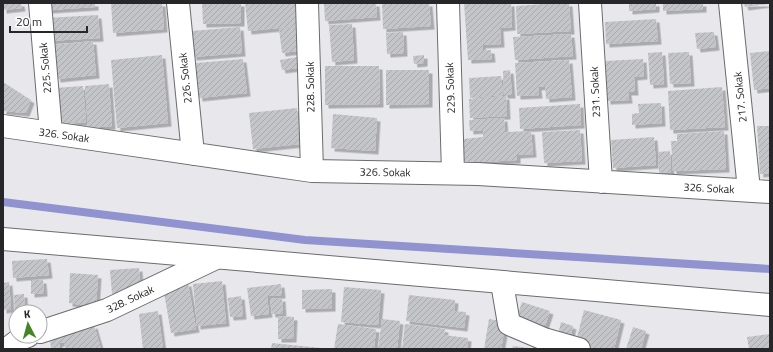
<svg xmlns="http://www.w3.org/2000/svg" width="773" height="352" font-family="'Titillium Web',sans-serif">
<defs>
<pattern id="building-hatch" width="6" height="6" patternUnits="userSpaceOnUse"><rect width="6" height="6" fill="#c4c5c8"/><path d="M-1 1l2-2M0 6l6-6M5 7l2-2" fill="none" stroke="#a8a9ac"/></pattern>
<filter id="shadow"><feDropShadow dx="3.5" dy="3.5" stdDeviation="0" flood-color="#0004"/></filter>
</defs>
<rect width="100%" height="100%" fill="#e8e8ec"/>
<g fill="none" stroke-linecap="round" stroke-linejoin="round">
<!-- stream -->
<path stroke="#9093d0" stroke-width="8" d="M3,202L305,240L770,269"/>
</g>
<!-- building -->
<path fill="url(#building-hatch)" filter="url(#shadow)" d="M3,3H21L22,8L3,10Z
M49,3H95V7L49,10Z
M111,3H162L164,29L113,33Z
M202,3H241V23L203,24Z
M245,3H295L298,26L248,31Z
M324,3H376L377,17L325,21Z
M382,3H429L431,26L383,29Z
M464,3H511L512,27L500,28L501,44L482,45L483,50H491L492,59L468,60Z
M557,3H569L571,31L517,34L516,6Z
M629,3H656V9L629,11Z
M663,3H703V9L663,11Z
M744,3H768V4L745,7Z
M98,15L100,38L48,41L46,18Z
M656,19L658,41L606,44L605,22Z
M352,24L354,60L332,62L329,25Z
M240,27L242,53L193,57L191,31Z
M295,27L298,51L282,53L279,29Z
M403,32L404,53L387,54L386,33Z
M714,32L716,47L697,49L695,33Z
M571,34L573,56L515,60L513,37Z
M93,41L96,75L57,79L53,45Z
M770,51V88L754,90L750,53Z
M662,52L664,84L650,85L648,53Z
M689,52L691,83L670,84L668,53Z
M162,55L168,123L117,128L111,60Z
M424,55V63L414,64L413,56Z
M297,57L298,68L282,70L280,60Z
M243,59L247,93L199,98L196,63Z
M643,59L644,76L634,77L635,92H628L629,100L607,101L605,61Z
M569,60L572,97L546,99L545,86L538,87L539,95L517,96L515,63Z
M325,66H379L380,104L325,105Z
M386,70H429V104L386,105Z
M510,70L512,95H504L503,71Z
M501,76L503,95L470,98L469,78Z
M3,82L31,100L26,113L3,111Z
M109,84L112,126L88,128L85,86Z
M83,86L86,122L57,125L55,88Z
M722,87L725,127L670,130L668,91Z
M506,96L507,116L470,118L469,99Z
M661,103L662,123L632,125V114L639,113L638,104Z
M580,104L581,125L520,129L519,108Z
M297,108L300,144L253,149L249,113Z
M333,114L377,118L375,151L331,148Z
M504,118L505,132L531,131L533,154L517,155V160L464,163L463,139L483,137V130L470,131L469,120Z
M757,126H770V173L760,174Z
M580,130L582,161L544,163L542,132Z
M724,131L726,169L673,171L671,141H677V134Z
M654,137L656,165L613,168L611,140Z
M670,151L671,172L659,173L658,152Z
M47,259L49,275L13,278L12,261Z
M139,268L141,292L112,294L110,270Z
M70,273L98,275L96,307L69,303Z
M31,280H43L44,293L31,294Z
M222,281L226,323L197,326L193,284Z
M9,282L11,309L3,310V283Z
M188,283L196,329L171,333L163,287Z
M281,284L282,295L267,296L269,314L251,316L247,288Z
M344,287L381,290L378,325L341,322Z
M332,289V308L302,309V290Z
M24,294L25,312H16V317H15L14,295Z
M409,295L455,300L454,311L466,312L464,328L406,321Z
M241,296L243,316L230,317L228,298Z
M282,298L283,313L272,314L270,299Z
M522,302L550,311L545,326L517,317Z
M584,310L621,320L614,349H592L575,345Z
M158,311L163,349H143L139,314Z
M278,316L294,317L293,339H278Z
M382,319L400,321L397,349H378Z
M489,319L506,322L501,349H484Z
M561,322L573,326L569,343L557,339Z
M338,324L376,329L374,349H334Z
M405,324L445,329L444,335L468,338L467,349H402Z
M94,325L101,349H66L64,343H59L60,349H51L50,340Z
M633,327L646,331L641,349H626Z
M770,334V349H749L747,337Z
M272,343L321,348V349H271Z
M513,346L529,348V349H512Z"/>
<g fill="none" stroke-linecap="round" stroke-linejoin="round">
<!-- minor casing -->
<g stroke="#6b6c6f" stroke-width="24">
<path id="minor" d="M40,3L51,133
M178,3L193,154
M307,3L312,171
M448,3L453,173
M590,3L601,182
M730,3L749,190
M3,126L312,171L478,174L770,192
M3,239L770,305
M502,283L509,324L544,339L579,349
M40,332L107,310L216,258
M7,349L20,339L28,336"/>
</g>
<!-- minor -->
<use href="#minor" stroke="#fff" stroke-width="22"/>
</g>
<g text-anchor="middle" stroke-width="4" stroke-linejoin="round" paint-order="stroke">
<!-- street labels -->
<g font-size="11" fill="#272729" stroke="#fff">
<text transform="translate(45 68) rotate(-95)" y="4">225. Sokak</text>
<text transform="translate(185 78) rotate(-96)" y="4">226. Sokak</text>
<text transform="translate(310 87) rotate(-91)" y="4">228. Sokak</text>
<text transform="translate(450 88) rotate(-92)" y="4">229. Sokak</text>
<text transform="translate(595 92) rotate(-93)" y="4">231. Sokak</text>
<text transform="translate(740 97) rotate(-96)" y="4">217. Sokak</text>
<text transform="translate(64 135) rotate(8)" y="4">326. Sokak</text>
<text transform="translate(385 172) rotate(1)" y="4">326. Sokak</text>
<text transform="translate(709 188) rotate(3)" y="4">326. Sokak</text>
<text transform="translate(130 299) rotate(-25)" y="4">328. Sokak</text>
</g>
</g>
<!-- border -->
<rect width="773" height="352" fill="none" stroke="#272729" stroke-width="8"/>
<!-- north arrow -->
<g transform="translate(28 324) rotate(354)"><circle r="19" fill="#ffffff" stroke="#a9a9a9"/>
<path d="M0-3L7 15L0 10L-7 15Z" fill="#448526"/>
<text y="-6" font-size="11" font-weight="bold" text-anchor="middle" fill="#272729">K</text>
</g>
<!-- scale -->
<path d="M10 26v6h77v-6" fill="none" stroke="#272729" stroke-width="2"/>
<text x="16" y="26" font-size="12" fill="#272729" stroke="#ffffff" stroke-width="3" paint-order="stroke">20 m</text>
</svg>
